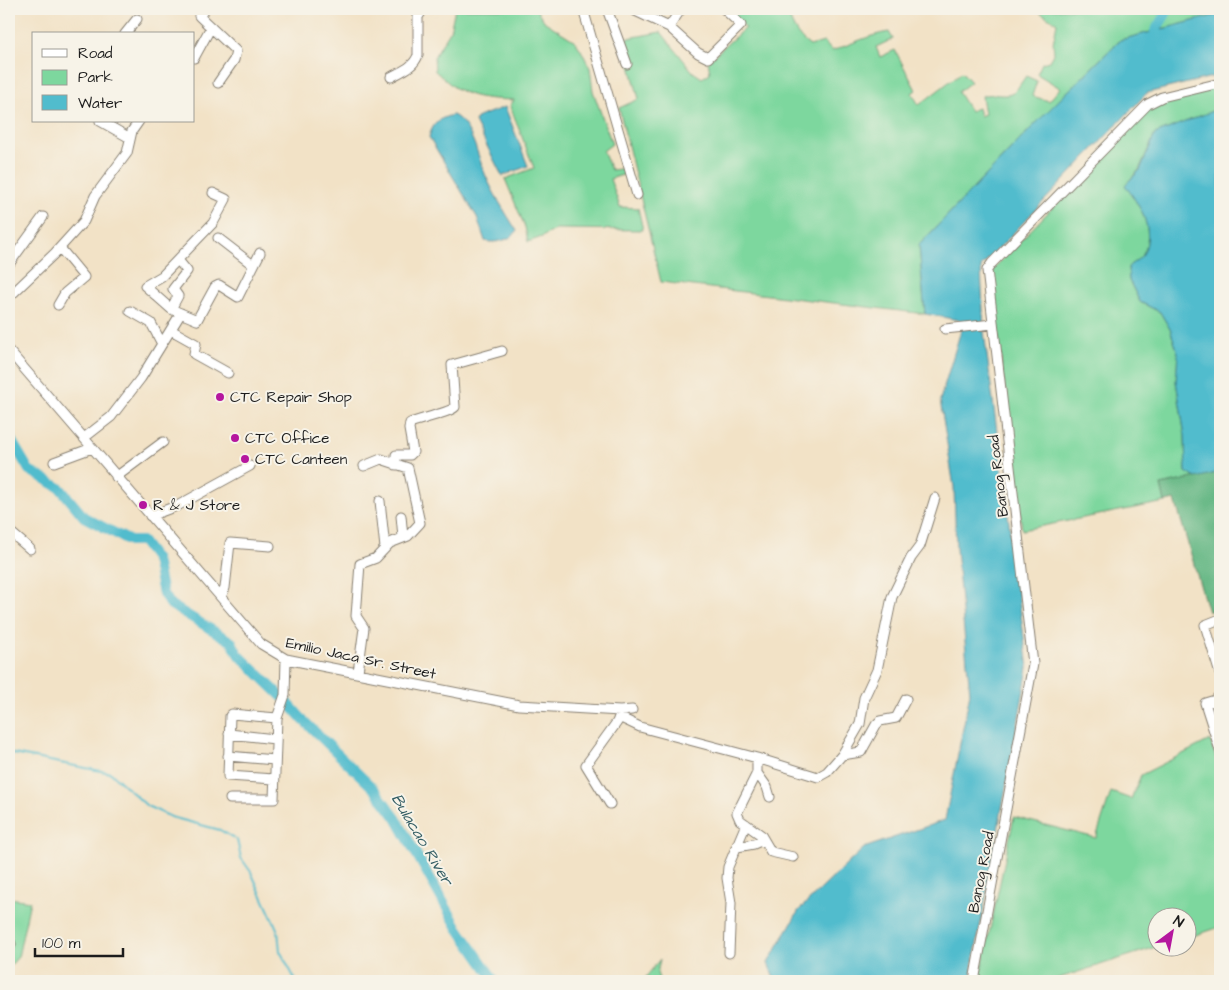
<svg xmlns="http://www.w3.org/2000/svg" width="1229" height="990" font-family="'Architects Daughter',sans-serif">
<rect width="100%" height="100%" fill="#f7f3e8"/>
<filter id="ink" filterUnits="userSpaceOnUse"><feTurbulence type="fractalNoise" baseFrequency=".02" numOctaves="2"/><feDisplacementMap in="SourceGraphic" scale="10" xChannelSelector="R" yChannelSelector="G"/><feConvolveMatrix kernelMatrix="1 2 1 2 8 2 1 2 1" color-interpolation-filters="sRGB"/></filter>
<filter id="wash" filterUnits="userSpaceOnUse"><feTurbulence type="fractalNoise" baseFrequency=".0096" numOctaves="4" result="noise"/><feDisplacementMap in="SourceGraphic" scale="20" xChannelSelector="R" yChannelSelector="G"/><feGaussianBlur stdDeviation="1.12" result="paint"/><feColorMatrix in="noise" values="0 0 0 0 0 0 0 0 0 0 0 0 0 0 0 0 0 1.4 0 .05"/><feComposite in="paint" operator="in"/></filter>
<g filter="url(#wash)">
<rect width="100%" height="100%" fill="#f2e2c6"/>
<!-- green -->
<path fill="#7dd79e" stroke="#4c7a5d" d="M455,9H536L545,22L575,41L581,50L590,68L593,91L612,144L603,151L611,170L627,168L629,173L610,179L620,207L638,208L643,230L556,229L542,237L528,242L525,227L505,179L534,168L510,106L514,100C492,99 468,99 450,84C445,80 440,75 435,71L434,57L450,31Z
M725,9H787C791,24 796,36 810,46L824,42L832,51C851,44 869,35 889,32L893,39L876,47L880,57L895,50L916,90L912,93L919,105L962,72L971,82L958,92L970,111L978,108L980,116L985,114L982,96C993,92 1005,98 1013,93C1018,89 1022,81 1026,76L1037,81L1032,96L1049,101L1060,88L1037,74L1042,63L1049,61L1054,52L1053,43L1057,23L1038,11L1039,9H1220V14L1120,40L1043,116L919,245L925,314L661,282L619,108L639,99L623,39L661,32L693,72L702,78L710,73L708,61L745,28Z
M1220,86V108L1155,134L1139,170L1125,185C1139,205 1156,229 1143,254C1140,259 1132,263 1128,267L1129,280L1140,302L1160,312L1170,329L1178,353L1176,381L1185,436L1186,472L1196,478L1161,485L1165,502L1022,530L991,275L993,269L1154,103Z
M1210,740L1220,770V927L1187,938L1186,918H1156V947L1050,981H979L1014,817L1096,838L1111,792L1131,799L1141,775Z
M9,898L30,901L18,957L9,967Z
M660,959L657,973L660,981H643Z"/>
<!-- forest -->
<path fill="#66b885" stroke="#416a50" d="M1220,472V608L1208,612L1175,500L1165,502L1161,485Z"/>
<!-- water -->
<path fill="#51bccd" stroke="#366c74" d="M1220,14V75L1147,93L981,267L984,332L1028,668L970,981H775L768,963L799,910L864,848L945,820L970,693L956,549L954,487L940,400L962,327L959,320L925,314L919,245L1043,116L1120,40Z
M505,107L528,166L502,176L475,122L478,117Z
M1220,108V472L1196,478L1186,472L1185,436L1176,381L1178,353L1170,329L1160,312L1140,302L1129,280L1128,267C1132,263 1140,259 1143,254C1156,229 1139,205 1125,185L1140,170L1155,134Z
M453,115C470,123 477,152 483,169C491,190 505,212 517,231C511,240 495,244 485,241L477,217L429,137C433,123 439,118 453,115Z"/>
<g fill="none" stroke-linecap="round" stroke-linejoin="round">
<!-- stream -->
<path stroke="#51bccd" stroke-width="2" d="M9,753L111,773L147,806L171,817L220,830L237,840L241,858L251,872L278,931L280,951L296,981"/>
<!-- river -->
<path stroke="#51bccd" stroke-width="10" d="M1155,31L1166,14V9
M9,436L29,470L60,488L84,517L130,541H142L156,560L163,594L171,605L232,642L238,654L282,697
M289,704L303,720L375,790L396,818L458,928L495,981"/>
</g>
</g>
<g filter="url(#ink)">
<g fill="none" stroke-linecap="round" stroke-linejoin="round">
<!-- minor casing -->
<g stroke="#877f71" stroke-width="11">
<path id="minor" d="M205,9L199,16L236,51L234,60L218,83
M583,9L637,195
M607,9L627,64
M631,9L669,27L698,53L708,58L741,25L724,9
M669,27L681,9
M125,34L137,19
M194,58L211,27
M391,77C402,71 414,67 418,55V17L423,9
M100,121L130,138
M213,193L226,199L213,223L162,276L145,286L171,309L197,320L215,287L219,285L238,297L260,253
M218,238L253,265
M9,264L43,217
M9,297L55,253L84,221L95,196L127,153L132,131L139,121
M58,305L65,293L84,277L60,248
M171,309L178,296L173,289L187,271L178,260
M130,311L151,323L162,344
M945,329L993,324
M171,330L196,344L194,354L228,373
M9,351L261,644L286,659L301,662L519,705L620,711L632,710
M84,438L111,417L141,378L181,313
M54,462L92,448
M396,465V455H410L413,452L409,429L410,423C420,419 451,412 455,407L452,365L502,351
M116,477L163,442
M380,501L385,548
M150,516L179,505L250,466
M401,516L403,537
M9,531L30,549
M221,597L225,588L230,543L270,546
M1220,619L1205,625L1220,674
M358,672L364,628L356,616L360,564L376,558L390,543L408,536L420,523L408,468L381,459L364,466
M1220,695L1215,700L1205,703L1220,750
M1215,700L1220,718
M619,717L640,727L757,758L818,777L827,772L842,755L860,724L864,698L877,670L892,597L911,558L920,546L935,498
M229,734L275,739
M842,755L861,752L876,725L880,721L896,718L906,699
M228,756L275,760
M757,758V773L737,813L740,820L761,835L771,852L793,857
M757,773L767,787L770,797
M274,779L228,776L230,716L232,714L277,718
M230,799H274L277,718L285,695L286,659
M610,804L586,765L617,722L620,714
M737,847L754,844L763,840
M9,939L11,944L9,949
M729,953L731,903L727,878L728,867L746,824
M974,981L1033,664L987,270L992,263L1148,104L1162,97L1220,83"/>
</g>
<!-- minor -->
<use href="#minor" stroke="#fff" stroke-width="9"/>
</g>
</g>
<!-- markers -->
<g fill="#b5179e" stroke="#f7f3e8" stroke-width="2">
<circle cx="220" cy="397" r="5"/>
<circle cx="235" cy="438" r="5"/>
<circle cx="245" cy="459" r="5"/>
<circle cx="143" cy="505" r="5"/>
</g>
<g text-anchor="middle" stroke-width="4" stroke-linejoin="round" paint-order="stroke">
<!-- poi labels -->
<g font-size="15" fill="#1c1c1c" stroke="#f7f3e8" text-anchor="start">
<text x="230" y="402">CTC Repair Shop</text>
<text x="245" y="443">CTC Office</text>
<text x="255" y="464">CTC Canteen</text>
<text x="153" y="510">R &amp; J Store</text>
</g>
<!-- street labels -->
<g font-size="15" fill="#1c1c1c" stroke="#f7f3e8">
<text transform="translate(998 476) rotate(-97)" y="5">Banog Road</text>
<text transform="translate(361 658) rotate(12)" y="5">Emilio Jaca Sr. Street</text>
<text transform="translate(981 872) rotate(-79)" y="5">Banog Road</text>
</g>
<!-- water labels -->
<g font-size="16" font-style="italic" fill="#315c63" stroke="#f7f3e8">
<text transform="translate(423 839) rotate(59)" y="6">Bulacao River</text>
</g>
</g>
<!-- margin -->
<rect width="1229" height="990" fill="none" stroke="#f7f3e8" stroke-width="30"/>
<!-- legend -->
<rect x="32" y="32" width="162" height="90" fill="#f7f3e8" stroke="#9f9d96"/>
<rect x="42" y="49" width="25" height="8" fill="#ffffff" stroke="#9f9d96"/>
<text x="78" y="58" font-size="15" fill="#1c1c1c">Road</text>
<rect x="42" y="70" width="25" height="15" fill="#7dd79e" stroke="#9f9d96"/>
<text x="78" y="82" font-size="15" fill="#1c1c1c">Park</text>
<rect x="42" y="95" width="25" height="15" fill="#51bccd" stroke="#9f9d96"/>
<text x="78" y="108" font-size="15" fill="#1c1c1c">Water</text>
<!-- north arrow -->
<g transform="translate(1172 932) rotate(32)"><circle r="24" fill="#f7f3e8" stroke="#9f9d96"/>
<path d="M0-4L9 19L0 12L-9 19Z" fill="#b5179e"/>
<text y="-8" font-size="14" font-weight="bold" text-anchor="middle" fill="#1c1c1c">N</text>
</g>
<!-- scale -->
<path d="M35 948v8h88v-8" fill="none" stroke="#1c1c1c" stroke-width="2.5"/>
<text x="42" y="948" font-size="15" fill="#1c1c1c" stroke="#f7f3e8" stroke-width="4" paint-order="stroke">100 m</text>
</svg>
